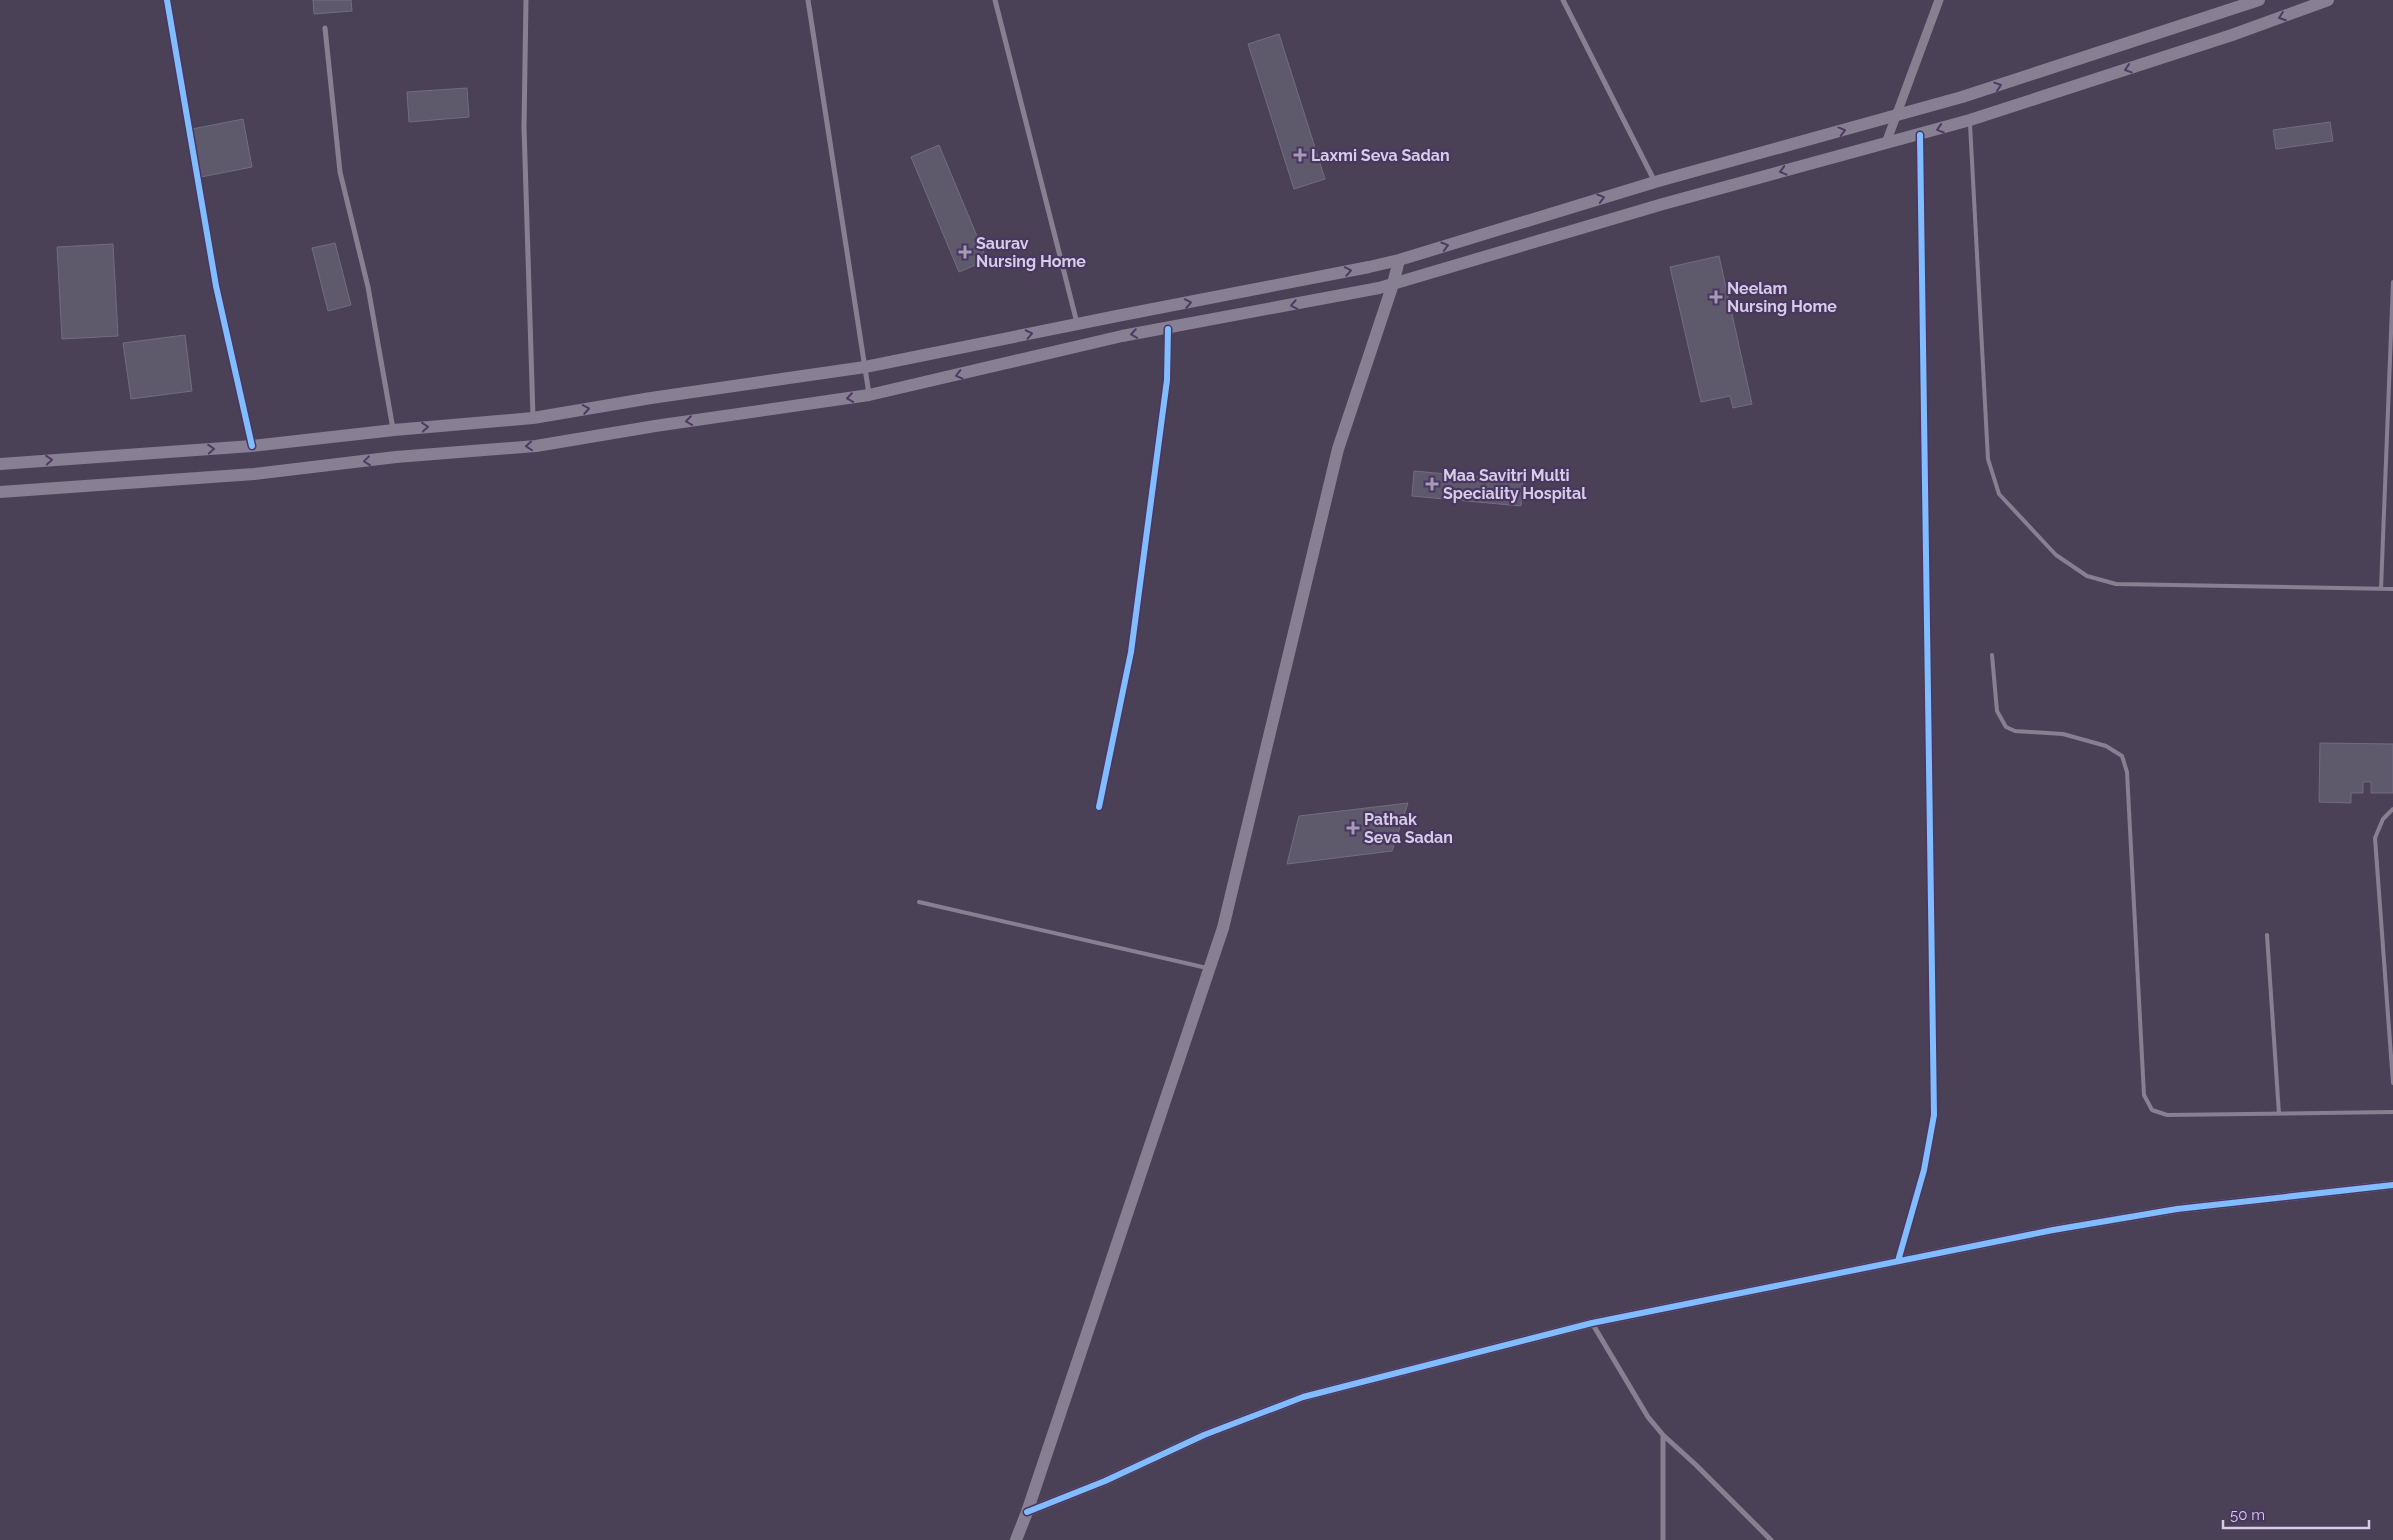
<svg xmlns="http://www.w3.org/2000/svg" width="2393" height="1540" font-family="Raleway,sans-serif">
<rect width="100%" height="100%" fill="#4a4157"/>
<!-- building -->
<path fill="#5e5a6c" stroke="#716d80" d="M313,0H351L352,11L314,14Z
M1279,34L1325,179L1294,189L1248,44Z
M467,88L469,117L409,122L407,92Z
M243,119L252,167L201,177L192,129Z
M2330,122L2333,141L2276,149L2273,130Z
M939,145L987,260L959,272L911,157Z
M335,243L351,305L328,311L312,248Z
M113,244L118,336L62,339L57,247Z
M1719,256L1752,404L1733,408L1730,396L1701,402L1670,267Z
M185,335L192,391L131,399L123,343Z
M1414,471L1523,481L1521,506L1412,496Z
M2320,743L2393,744V793H2371V782H2363V793H2351V803L2319,802Z
M1408,803L1392,851L1287,864L1299,816Z"/>
<g fill="none" stroke-linecap="round" stroke-linejoin="round">
<!-- service -->
<path stroke="#878091" stroke-width="4" d="M1970,124L1988,459L1999,494L2056,555L2087,576L2116,584L2393,589
M2381,589L2393,282
M1992,655L1997,711L2006,727L2015,731L2063,734L2106,746L2122,756L2127,772L2144,1095L2152,1110L2167,1115L2393,1112
M2393,809L2383,819L2375,838L2393,1083
M919,902L1207,968
M2267,935L2279,1114"/>
<!-- minor -->
<path stroke="#878091" stroke-width="5" d="M167,0L216,286L252,446
M526,0L524,127L533,417
M808,0L869,394
M995,0L1077,323
M1563,0L1655,182
M325,28L340,172L368,287L393,429
M1099,807L1131,652L1167,380L1168,329
M1898,1261L1924,1170L1934,1115L1920,135
M1592,1323L1648,1417L1663,1435L1696,1465L1771,1540
M1663,1540V1435"/>
<!-- tertiary -->
<path stroke="#878091" stroke-width="9" d="M1886,143L1939,0
M1027,1512L1105,1481L1204,1435L1303,1397L1592,1323L2053,1230L2177,1209L2393,1185"/>
<!-- primary -->
<path stroke="#878092" stroke-width="12" d="M0,464L252,446L394,430L533,418L651,398L865,367L1117,316L1369,267L1399,260L1655,182L1962,97L2259,0
M0,492L254,474L396,457L536,446L655,426L869,395L1122,336L1379,288L1663,204L1970,120L2232,35L2328,0
M1016,1540L1027,1512L1223,928L1338,449L1393,284L1399,260"/>
<!-- cycleway casing -->
<g stroke="#493761" stroke-width="9">
<path id="cycleway" d="M167,0L216,286L252,446
M1099,807L1131,652L1167,380L1168,329
M1898,1261L1924,1170L1934,1115L1920,135
M1027,1512L1105,1481L1204,1435L1303,1397L1592,1323L2053,1230L2177,1209L2393,1185"/>
</g>
<!-- cycleway -->
<use href="#cycleway" stroke="#80bcff" stroke-width="6"/>
</g>
<!-- one-way arrows -->
<defs><path id="oneway-chevron" d="M-2-3.5L2.5 0L-2 3.5" fill="none" stroke-width="1.6" stroke-linecap="round" stroke-linejoin="round" transform="scale(1.25)"/></defs>
<g stroke="#4c3b63">
<use href="#oneway-chevron" transform="translate(2282 17) rotate(160)"/>
<use href="#oneway-chevron" transform="translate(2128 69) rotate(162)"/>
<use href="#oneway-chevron" transform="translate(1998 86) rotate(-18)"/>
<use href="#oneway-chevron" transform="translate(1940 129) rotate(163)"/>
<use href="#oneway-chevron" transform="translate(1842 131) rotate(-15)"/>
<use href="#oneway-chevron" transform="translate(1783 171) rotate(165)"/>
<use href="#oneway-chevron" transform="translate(1601 198) rotate(-17)"/>
<use href="#oneway-chevron" transform="translate(1445 246) rotate(-17)"/>
<use href="#oneway-chevron" transform="translate(1348 271) rotate(-11)"/>
<use href="#oneway-chevron" transform="translate(1188 303) rotate(-11)"/>
<use href="#oneway-chevron" transform="translate(1294 305) rotate(169)"/>
<use href="#oneway-chevron" transform="translate(1029 334) rotate(-12)"/>
<use href="#oneway-chevron" transform="translate(1134 334) rotate(171)"/>
<use href="#oneway-chevron" transform="translate(959 375) rotate(166)"/>
<use href="#oneway-chevron" transform="translate(850 398) rotate(172)"/>
<use href="#oneway-chevron" transform="translate(586 409) rotate(-10)"/>
<use href="#oneway-chevron" transform="translate(689 421) rotate(172)"/>
<use href="#oneway-chevron" transform="translate(425 427) rotate(-5)"/>
<use href="#oneway-chevron" transform="translate(529 446) rotate(175)"/>
<use href="#oneway-chevron" transform="translate(211 449) rotate(-4)"/>
<use href="#oneway-chevron" transform="translate(49 460) rotate(-4)"/>
<use href="#oneway-chevron" transform="translate(367 461) rotate(173)"/>
</g>
<!-- markers -->
<g fill="#a59bb4" stroke="#493761" stroke-width="2">
<path d="M1297.5 147.5h5v5h5v5h-5v5h-5v-5h-5v-5h5z"/>
<path d="M962.5 244.5h5v5h5v5h-5v5h-5v-5h-5v-5h5z"/>
<path d="M1713.5 289.5h5v5h5v5h-5v5h-5v-5h-5v-5h5z"/>
<path d="M1429.5 476.5h5v5h5v5h-5v5h-5v-5h-5v-5h5z"/>
<path d="M1350.5 820.5h5v5h5v5h-5v5h-5v-5h-5v-5h5z"/>
</g>
<g text-anchor="middle" stroke-width="4.5" stroke-linejoin="round" paint-order="stroke">
<!-- poi labels -->
<g font-size="16" font-weight="bold" fill="#d6cce6" stroke="#493761" text-anchor="start">
<text x="1311" y="161">Laxmi Seva Sadan</text>
<text x="976" y="249">Saurav<tspan x="976" dy="18">Nursing Home</tspan></text>
<text x="1727" y="294">Neelam<tspan x="1727" dy="18">Nursing Home</tspan></text>
<text x="1443" y="481">Maa Savitri Multi<tspan x="1443" dy="18">Speciality Hospital</tspan></text>
<text x="1364" y="825">Pathak<tspan x="1364" dy="18">Seva Sadan</tspan></text>
</g>
</g>
<!-- scale -->
<path d="M2223 1520v8h146v-8" fill="none" stroke="#d6cce6" stroke-width="2.5"/>
<text x="2230" y="1520" font-size="15" fill="#d6cce6" stroke="#493761" stroke-width="4" paint-order="stroke">50 m</text>
</svg>
